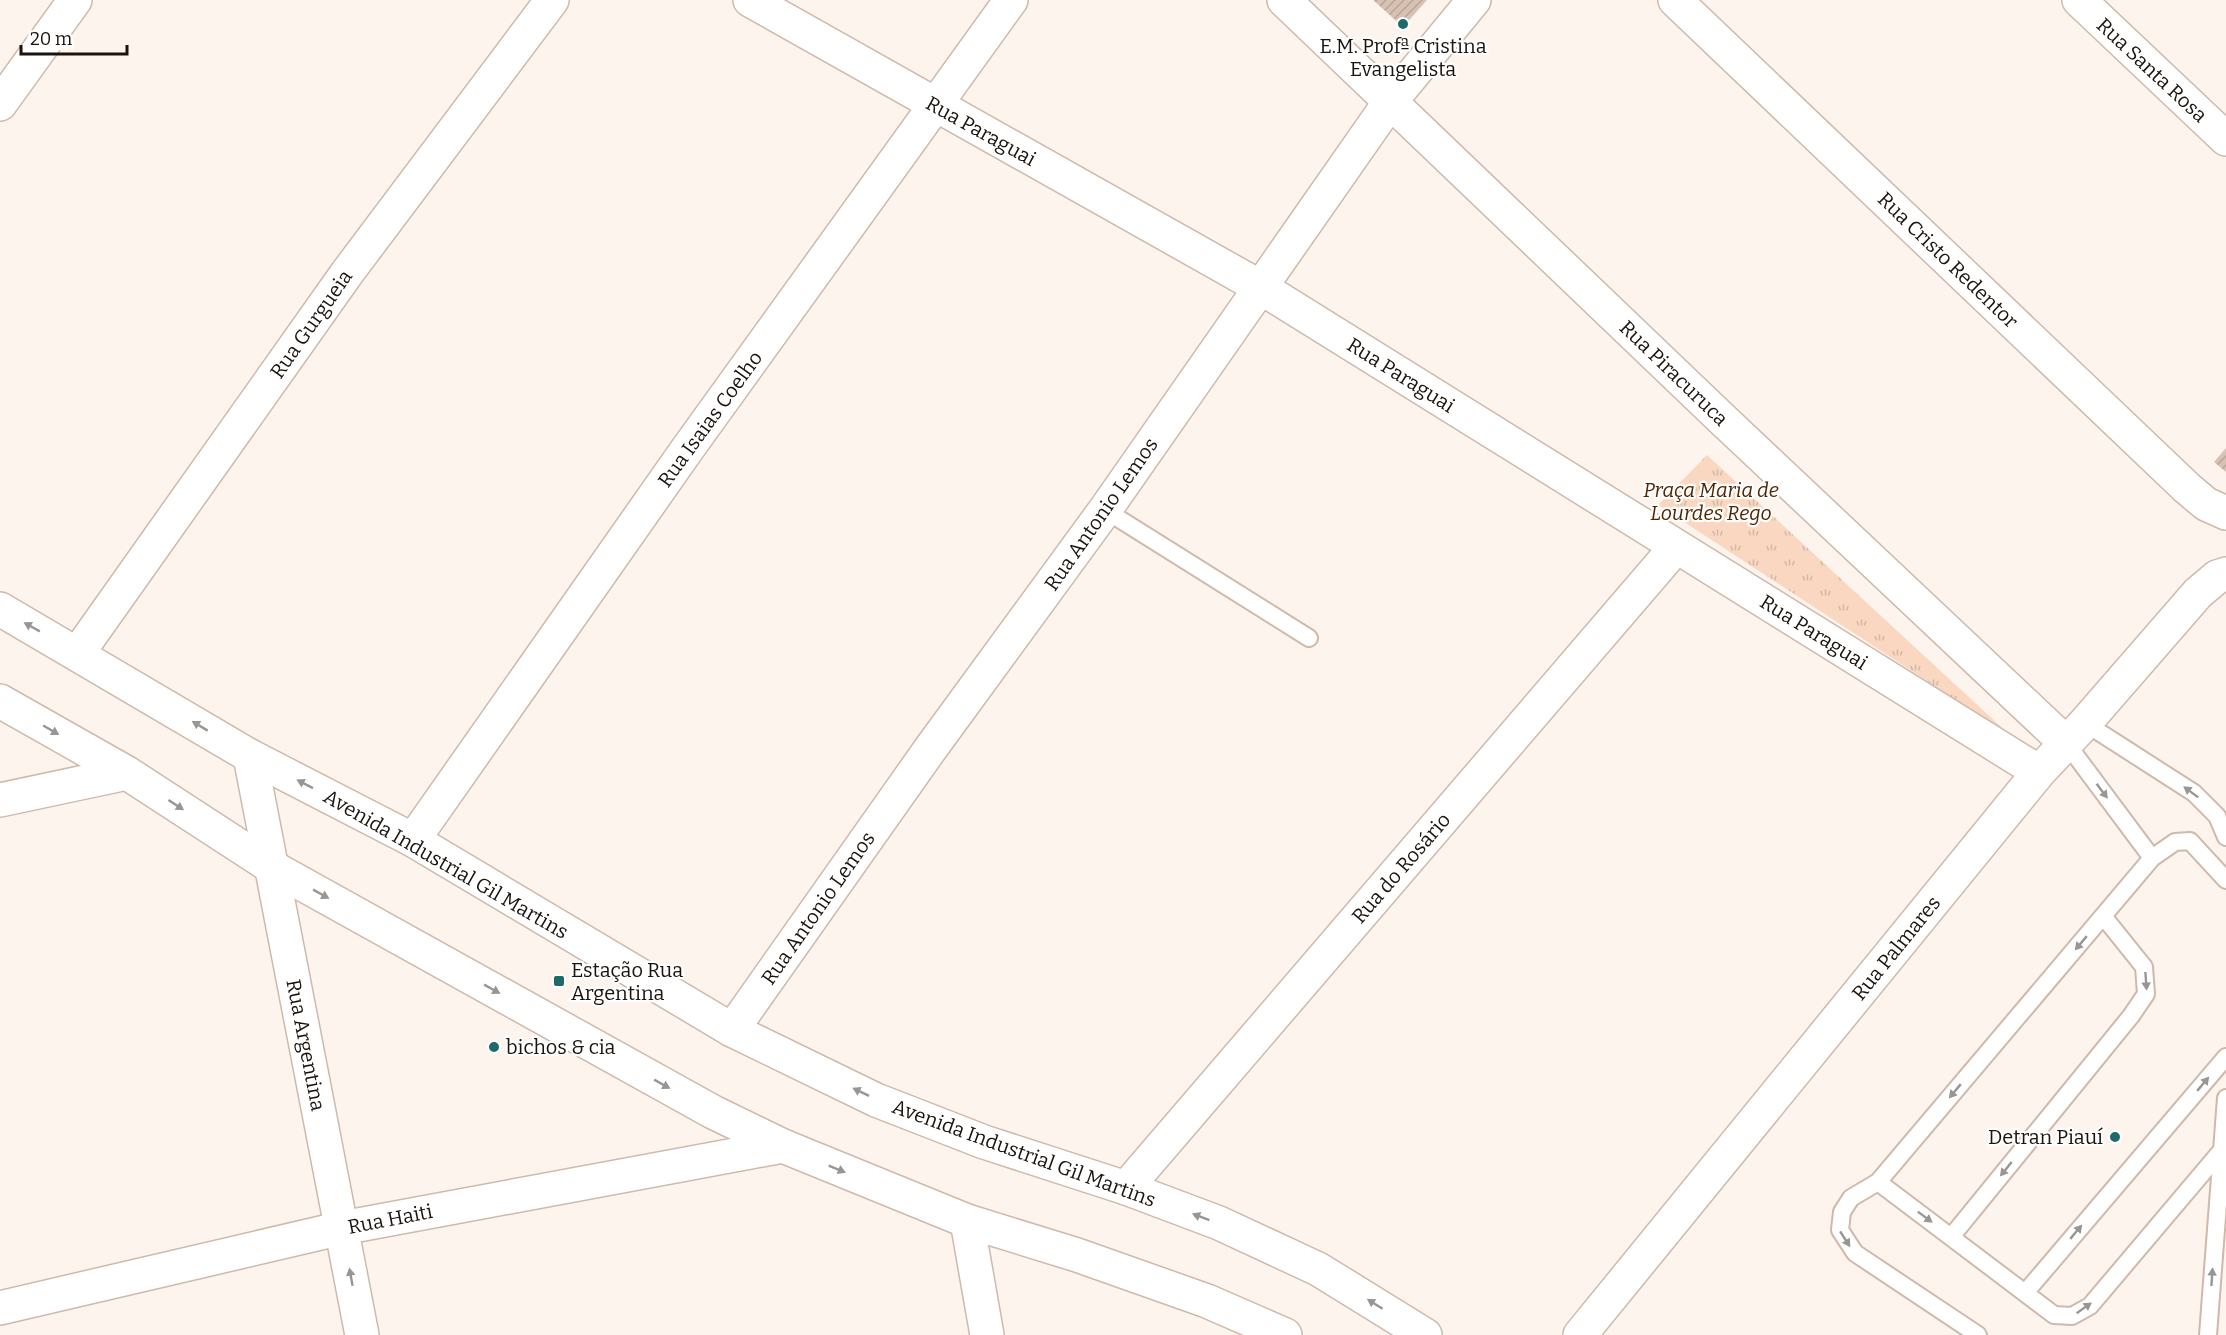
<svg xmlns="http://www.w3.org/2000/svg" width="2226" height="1335" font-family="Bitter,serif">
<defs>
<pattern id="park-tufts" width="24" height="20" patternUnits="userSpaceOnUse" patternTransform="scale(1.5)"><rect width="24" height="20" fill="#f9d7c0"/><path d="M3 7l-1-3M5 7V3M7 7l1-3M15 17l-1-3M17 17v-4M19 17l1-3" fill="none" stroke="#d5b8a4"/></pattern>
<pattern id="building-hatch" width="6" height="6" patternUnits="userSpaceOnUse" patternTransform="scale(1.5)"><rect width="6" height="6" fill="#d7c2b4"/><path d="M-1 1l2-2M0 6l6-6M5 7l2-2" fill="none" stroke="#b8a69a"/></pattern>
</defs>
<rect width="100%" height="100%" fill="#fdf4ee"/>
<!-- park -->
<path fill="url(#park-tufts)" d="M1707,455L2011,736L1658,505Z"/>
<!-- building -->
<path fill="url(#building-hatch)" d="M1373,0H1427L1403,27Z
M2226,448V472L2214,462Z"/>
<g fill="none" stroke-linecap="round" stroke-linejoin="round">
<!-- service casing -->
<g stroke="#ceb9ab" stroke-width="20">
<path id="service" d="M1105,510L1309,638
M2085,723L2194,793L2217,816L2226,837
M2152,858L2175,842L2190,841L2226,880
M1878,1182L2054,1315L2072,1316L2090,1306L2222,1150
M1951,1237L2131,1016L2146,994L2144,967L2103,916
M2025,1293L2226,1057
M1978,1335L1855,1253L1840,1230L1842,1212L1851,1198L1878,1182L2152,858L2067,744
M2208,1335L2226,1098"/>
</g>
<!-- minor casing -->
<g stroke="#ceb9ab" stroke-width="36">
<path id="minor" d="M750,0L1260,287L2039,772
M1284,0L1721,418L2067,744
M1675,0L2187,488L2206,504L2226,513
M2079,0L2226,139
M0,104L75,0
M78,653L347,273L552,0
M0,800L127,773
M413,840L686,451L1011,0
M732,1030L931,748L1105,510L1390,102L1474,0
M1126,1188L1676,547
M967,1221L987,1335
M0,1308L342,1228L783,1146
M1580,1335L2039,772L2085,723L2198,593L2217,577L2226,574"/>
</g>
<!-- tertiary casing -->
<g stroke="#ceb9ab" stroke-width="36">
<path id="tertiary" d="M250,756L362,1335"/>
</g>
<!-- primary casing -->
<g stroke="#ceb9ab" stroke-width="36">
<path id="primary" d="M0,609L250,756L413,840L732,1030L876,1100L984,1142L1126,1188L1219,1223L1318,1269L1425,1335
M0,701L127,773L270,866L713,1112L783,1146L967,1221L1077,1255L1207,1301L1285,1335"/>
</g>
<!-- service -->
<use href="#service" stroke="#fff" stroke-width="16"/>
<!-- minor -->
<use href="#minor" stroke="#fff" stroke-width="33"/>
<!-- tertiary -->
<use href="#tertiary" stroke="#fff" stroke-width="33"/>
<!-- primary -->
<use href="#primary" stroke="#fff" stroke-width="33"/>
</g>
<!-- one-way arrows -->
<defs><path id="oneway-solid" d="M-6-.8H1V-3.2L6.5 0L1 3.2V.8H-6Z" transform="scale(1.5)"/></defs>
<g fill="#989593">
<use href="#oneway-solid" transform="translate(32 627) rotate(-151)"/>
<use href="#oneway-solid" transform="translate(200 726) rotate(-149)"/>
<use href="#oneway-solid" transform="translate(51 730) rotate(30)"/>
<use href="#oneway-solid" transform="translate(305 784) rotate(-153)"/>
<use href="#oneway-solid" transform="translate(2102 791) rotate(53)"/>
<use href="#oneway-solid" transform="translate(2191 792) rotate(-143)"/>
<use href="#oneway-solid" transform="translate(176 805) rotate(33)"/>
<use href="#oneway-solid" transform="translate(321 894) rotate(29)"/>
<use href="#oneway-solid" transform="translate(2081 943) rotate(130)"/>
<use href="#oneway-solid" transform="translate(2146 981) rotate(86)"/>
<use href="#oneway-solid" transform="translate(492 989) rotate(29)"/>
<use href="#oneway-solid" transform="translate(662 1084) rotate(29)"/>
<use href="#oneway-solid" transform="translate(2203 1084) rotate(-50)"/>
<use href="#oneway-solid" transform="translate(1955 1091) rotate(130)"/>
<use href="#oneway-solid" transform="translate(861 1092) rotate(-154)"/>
<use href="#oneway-solid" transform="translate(837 1169) rotate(22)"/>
<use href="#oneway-solid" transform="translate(2006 1169) rotate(129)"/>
<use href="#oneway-solid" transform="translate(1201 1217) rotate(-159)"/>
<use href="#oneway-solid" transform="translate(1925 1217) rotate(37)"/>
<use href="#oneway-solid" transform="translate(2076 1232) rotate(-50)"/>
<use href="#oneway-solid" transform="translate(1845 1239) rotate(57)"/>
<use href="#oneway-solid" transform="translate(351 1277) rotate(-100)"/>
<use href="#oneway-solid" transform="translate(2212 1277) rotate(-86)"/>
<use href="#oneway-solid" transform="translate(1375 1304) rotate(-148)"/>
<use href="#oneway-solid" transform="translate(2084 1308) rotate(-35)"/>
</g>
<!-- markers -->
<g fill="#1d6a69" stroke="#fff" stroke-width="2">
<circle cx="1403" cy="24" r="6"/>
<rect x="553" y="975" width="12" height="12" rx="3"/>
<circle cx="494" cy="1047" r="6"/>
<circle cx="2115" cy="1137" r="6"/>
</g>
<g text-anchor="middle" stroke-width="4.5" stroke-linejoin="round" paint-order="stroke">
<!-- poi labels -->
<g font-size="20" fill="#1a130e" stroke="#fff" text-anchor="start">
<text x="1403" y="53" text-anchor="middle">E.M. Profª Cristina<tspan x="1403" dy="23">Evangelista</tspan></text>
<text x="571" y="977">Estação Rua<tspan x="571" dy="23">Argentina</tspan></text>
<text x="506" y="1054">bichos &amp; cia</text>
<text x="2103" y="1144" text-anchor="end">Detran Piauí</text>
</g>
<!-- street labels -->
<g font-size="20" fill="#1a130e" stroke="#fff">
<text transform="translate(2152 70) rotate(43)" y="7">Rua Santa Rosa</text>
<text transform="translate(981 131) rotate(29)" y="7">Rua Paraguai</text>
<text transform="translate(1948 260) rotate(44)" y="7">Rua Cristo Redentor</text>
<text transform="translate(311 324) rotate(-55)" y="7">Rua Gurgueia</text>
<text transform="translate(1674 373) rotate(44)" y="7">Rua Piracuruca</text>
<text transform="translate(1401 375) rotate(32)" y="7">Rua Paraguai</text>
<text transform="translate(710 419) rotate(-54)" y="7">Rua Isaias Coelho</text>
<text transform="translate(1101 514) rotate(-55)" y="7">Rua Antonio Lemos</text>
<text transform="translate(1814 632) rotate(32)" y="7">Rua Paraguai</text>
<text transform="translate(446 864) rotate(30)" y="7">Avenida Industrial Gil Martins</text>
<text transform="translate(1401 868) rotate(-49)" y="7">Rua do Rosário</text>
<text transform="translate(818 908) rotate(-55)" y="7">Rua Antonio Lemos</text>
<text transform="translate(1896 948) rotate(-51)" y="7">Rua Palmares</text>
<text transform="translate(306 1045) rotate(79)" y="7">Rua Argentina</text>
<text transform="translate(1024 1153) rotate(20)" y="7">Avenida Industrial Gil Martins</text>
<text transform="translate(390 1219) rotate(-11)" y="7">Rua Haiti</text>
</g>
<!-- park labels -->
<g font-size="20" font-style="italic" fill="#512500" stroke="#fff">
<text x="1711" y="497">Praça Maria de<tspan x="1711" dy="23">Lourdes Rego</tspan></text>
</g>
</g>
<!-- scale -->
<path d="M21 45v9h106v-9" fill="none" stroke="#1a130e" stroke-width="3"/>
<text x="30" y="45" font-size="18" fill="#1a130e" stroke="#ffffff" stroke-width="4.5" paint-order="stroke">20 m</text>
</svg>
